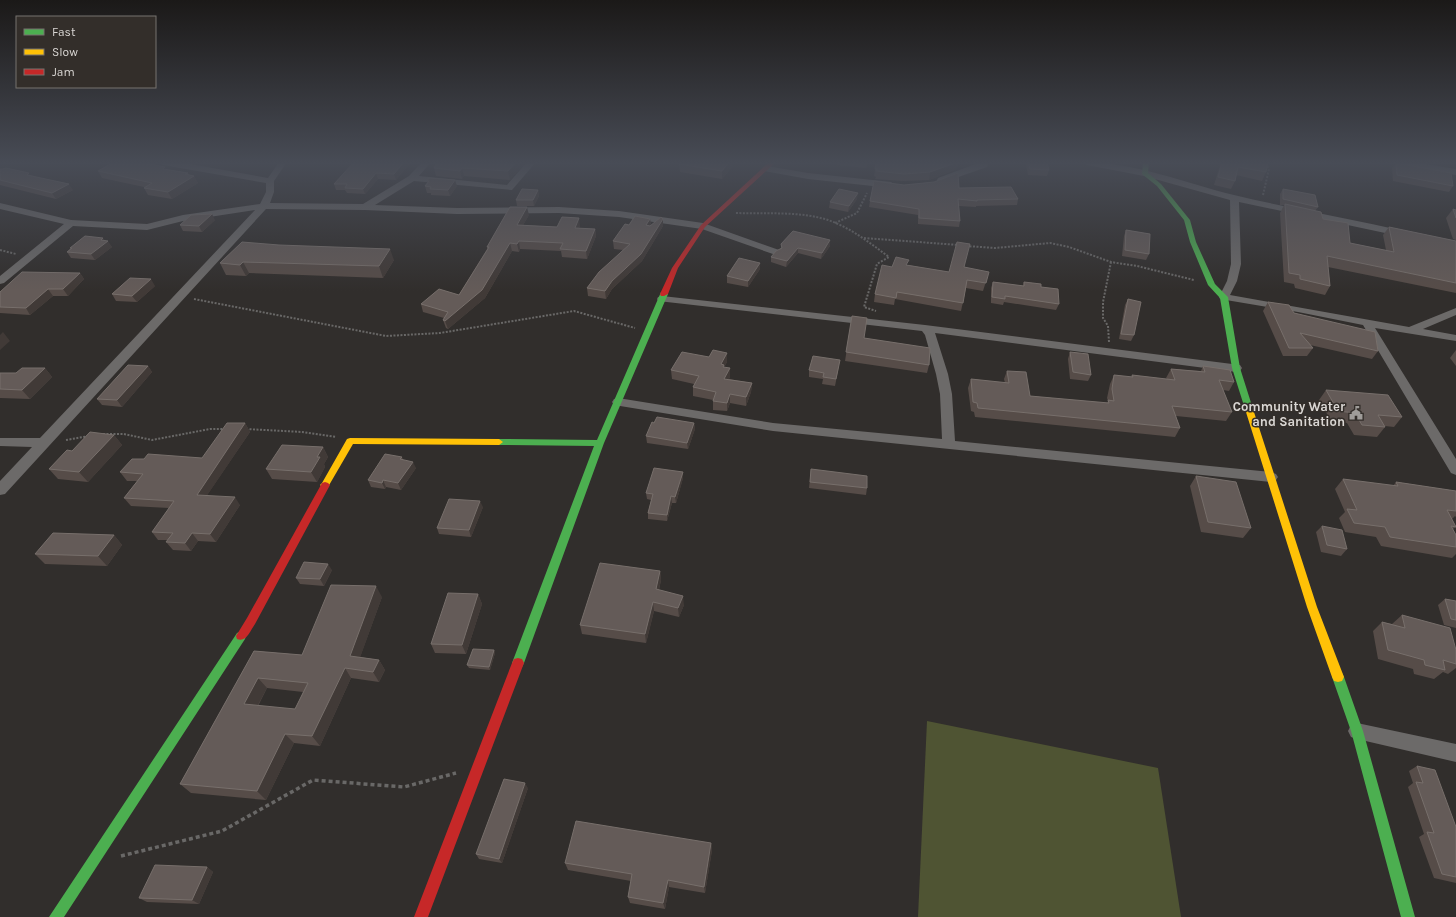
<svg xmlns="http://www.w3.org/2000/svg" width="1456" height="917" font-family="Karla,sans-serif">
<rect width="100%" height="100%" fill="#312e2c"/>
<!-- green -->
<path fill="#4f5433" d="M927,721L1158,768L1181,917H918Z"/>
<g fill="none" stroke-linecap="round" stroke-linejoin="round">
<!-- path-far1 -->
<path stroke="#696867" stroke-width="2" stroke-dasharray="2 1.5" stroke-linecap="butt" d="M1263,195L1269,169L1265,162
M736,213C766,214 800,211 828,220C851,228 870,243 889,257L877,264L864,307L876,311
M835,223L857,213L867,193
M864,238L959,245
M966,246L995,248L1050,243L1069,247L1111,262L1137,266L1194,280
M0,250L16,254
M194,299L386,336L440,333L574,311L635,328
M1109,342L1108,326L1103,318V302L1111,262
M246,429L302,432L336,437
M103,434H124L152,440L210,429H225
M66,440L89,436"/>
<!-- path -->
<path stroke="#696867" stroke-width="3.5" stroke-dasharray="4 3" stroke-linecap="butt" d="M121,856L222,831L313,780L404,787L456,773"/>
<!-- street -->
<path fill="#6c6a69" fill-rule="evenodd" d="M159,162H179L268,178L279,162H287L274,181V192L270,203L363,204L409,176L422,162H431L419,176L507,185L527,162H536L512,190L414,181L375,205L457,208L559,207L619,211L703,223L779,250L781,252L776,255L773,254L702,229L619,217L559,213L457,214L365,210L266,209L5,494L0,495V481L32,447L0,446V438H40L255,210L183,221L147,230L73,226L4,283L0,284V276L64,224L0,209V203L71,220L147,224L183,215L260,204L266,192V183L163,165Z
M981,162H989L987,167L944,182H938L937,180L938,178Z
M1083,162C1134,162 1185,183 1234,195C1292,209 1350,218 1407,232L1409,234L1407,236L1404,237L1239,202L1241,264L1237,281L1230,295L1409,327L1456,308V315L1423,329L1456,335V341L1375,328L1456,459V475L1451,473L1363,325L1298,312L1220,299L1219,297L1227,281L1231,264L1230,200L1144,176L1087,165Z
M1392,162H1413L1456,169V175L1396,165Z
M767,166L808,173L891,182L895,185L891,188L808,179L764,171L763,169L764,167Z
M662,296L925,325L1240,365L1242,368L1240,371L1236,372L935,333L948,374L952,394L955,441L1271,472L1276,474L1278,477L1276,480L1271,482L773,431L614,405L612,402L614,399L618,398L773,423L942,439L940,394L936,374L925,335L922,331L658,301L657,299L658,297Z
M1357,723L1456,744V762L1357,739L1351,737L1348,731L1351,725Z"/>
<!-- fast -->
<path fill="#4caf50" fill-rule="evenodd" d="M1143,162H1149L1148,173L1161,184L1190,220L1196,242L1215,284L1228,297L1240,368L1253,409L1252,411L1249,412L1245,409L1232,368L1220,298L1208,285L1190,242L1184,220L1157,186L1142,174Z
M661,292H664L668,294L604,443L524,663L522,667L518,668L514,667L512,663L594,446L499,445L495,442L499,439L597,440Z
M241,631L245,633L246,636L245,639L64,917H49L237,633Z
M1338,672L1342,673L1344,677L1363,731L1415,917H1401L1351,731L1332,677L1334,673Z"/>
<!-- slow -->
<path fill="#ffc107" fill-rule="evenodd" d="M1249,406L1253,409L1317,607L1344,677L1342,681L1338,682L1334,681L1332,677L1307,607L1245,409Z
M350,438L499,439L503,442L499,445L353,444L328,487H322L320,485L322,483L347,439Z"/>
<!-- jam -->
<path fill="#c62828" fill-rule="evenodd" d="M769,162H776L705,227L678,268L668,294L664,296H661L660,294L672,268L701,225Z
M325,482L328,483L330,485L255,624C250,631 246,643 237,639L236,636L247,618L322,483Z
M518,658L522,659L524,663L428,917H414L512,663L514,659Z"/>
</g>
<!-- wall -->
<path fill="#564c48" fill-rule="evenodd" d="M411,162L396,180L378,179L365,194L347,193L345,190H336L334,184Z
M526,162L510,180L464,176L462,179L436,176L434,168Z
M681,162H736L722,179L680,172L679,164Z
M837,162H869L866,168L837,165Z
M1027,162H1047L1049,170L1047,176L1028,175L1026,166Z
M1221,162H1268L1266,172L1262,181L1236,175L1235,181L1231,189L1214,185Z
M1396,163L1453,186L1449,192L1393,181L1392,168Z
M0,169L31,175L73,190L56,199L0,185Z
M166,169L188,173L189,175L194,176L198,183L172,199L148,195L144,188V187L102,178L98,171Z
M875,169H957L929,180L903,181L875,179L876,177L874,176Z
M427,181L457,186L450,196L431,195V193H427L425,186L428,183Z
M904,185L959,188L1018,199L1017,205L976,206V207L959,206L960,221L959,227L918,224V215L869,207L870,201Z
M1283,189L1318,207L1315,211L1323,219L1350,243L1386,250L1383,235L1389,227L1456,241V293L1328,267L1330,286L1325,295L1295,288L1294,284L1284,282L1280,213L1284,205H1280V194Z
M538,190L539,196L534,206H517L516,200Z
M857,199L848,212L829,208L830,202Z
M1453,209L1456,210V240L1453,239L1446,218Z
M529,215L523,225L557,227L580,226L579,228L595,229L596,236L587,259L562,257L561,251L520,249L519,252L512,251L485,298L448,329L446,328L443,320L444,318L423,312L421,304L459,295L487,249V247Z
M650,219L651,225L663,226L642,261L612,289L606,299L588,296L587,288L623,250L614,249L613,241L629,225Z
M215,220L202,232L183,231L180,225Z
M1126,230L1149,254L1146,260L1122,256L1124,236Z
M105,240L112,247L95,260L71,258L67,252L70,249V248Z
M242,242L394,260L383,278L249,273L246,276L226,275L220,263Z
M781,244L830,246L821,259L798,253L786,267L771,262V257L781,248Z
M908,265L949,272L964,267L989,272L983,291L966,288L961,311L895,299L894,305L874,302L875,294L892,267Z
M760,269L748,287L727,283V276Z
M80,273L84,279L68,296H53L30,315L0,313V292Z
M993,282L1023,286L1024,282L1041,287L1059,304L1056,310L1004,302L1003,305L991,303V288Z
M155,286L137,302L116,301L112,294Z
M1128,299L1134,335L1131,341L1119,339L1125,305Z
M1268,302L1294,313L1378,351L1372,359L1310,345L1313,348L1307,356H1283L1263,311Z
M852,316L864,338L929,365L927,373L845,361Z
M1456,350V366L1450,358Z
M1070,352L1091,375L1088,381L1070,379L1068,359Z
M727,353V362L724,367L730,377L729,379L752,383L751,392L746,406L730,403L727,411L713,410V400L693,396V387L694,384L672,379L671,370L709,357Z
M148,366L152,372L122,407L102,405L97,399Z
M839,366L835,386L822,384L823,379L809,377V370Z
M1203,366L1234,382L1229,391L1223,390L1232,412L1226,421L1176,416L1180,428L1175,437L975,417L974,412L971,411L968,388L971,379L1005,383L1004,379L1007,371L1030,396L1107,403L1108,401L1107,398L1110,384L1114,375L1131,377L1132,375L1167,379L1166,378L1171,369L1201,371Z
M45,368L52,377L30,399L0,398V373H16Z
M1326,390L1402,417L1394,427L1385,426V427L1377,437L1354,435L1347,423L1331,421L1319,400Z
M245,423L250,432L207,495L240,505L216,542L198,541L191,551L173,550L166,542L168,540H158L152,532L169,508L131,506L124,498L137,481H127L120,472L202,458Z
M654,423H694L695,429L688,449L647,443L646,436Z
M114,435L122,445L88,482L58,479L49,469L72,451Z
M323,447L328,457L324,464L325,467L317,482L272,479L266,469Z
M402,457L403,460L416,468L401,490L386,487L385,489L371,487L368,480Z
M811,469L867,488L866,495L809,488Z
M683,472V478L676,503H672L667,521L648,519V513L651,500L647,499L646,493Z
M1196,476L1251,528L1243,538L1201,532L1190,486Z
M1343,479L1393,486L1396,482L1456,491V517L1455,516L1452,519L1456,527L1453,529L1456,535V554L1452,558L1381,546L1376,537L1345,532L1339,518L1345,512L1335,489Z
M483,507L471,537L439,534L437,528Z
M1322,526L1347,549L1341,556L1321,552L1316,532Z
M114,535L122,545L107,566L45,564L35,554Z
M332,570L324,586L300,584L296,578Z
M660,571L661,580L659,590L684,605L679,617L654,611L646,643L582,634L580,625Z
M478,594L482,604L466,654L435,653L431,644Z
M382,597L360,657L379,660L385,670L379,682L351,678L320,746L294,743L266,800L191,793L180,784L254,651L302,655ZM267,688L303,692L295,709L258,706Z
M1445,599L1456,601V628L1444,625L1438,605Z
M1402,615L1456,650V668L1448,674L1443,672L1434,679L1414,674L1413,669L1378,659L1373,631L1382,622L1392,624Z
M494,650L495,653L490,670L469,668L467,665Z
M1417,766L1456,827V883L1434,878L1419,837L1424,834L1408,787L1413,783L1409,771Z
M528,788L502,863L479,859L476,854Z
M711,843L712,850L705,893L669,887L665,909L630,903L628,897L631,881L568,870L565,863Z
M207,867L213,872L199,904L147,902L139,898Z"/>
<!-- shaded-wall -->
<path fill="#413a37" d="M404,162H411L396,180L394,174Z
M516,162H526L510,180L508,171Z
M729,162H736L722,179V171Z
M958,162L957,169L929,180L930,172Z
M462,168L464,176L462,179L460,171Z
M188,173L191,178L194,176L198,183L172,199L168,192L185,174Z
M376,173L378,179L365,194L363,189Z
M455,180L457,186L450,196L448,190Z
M69,184L73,190L56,199L52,193Z
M538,190L539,196L534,206L533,200Z
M858,193L857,199L848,212L849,206Z
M527,207L529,215L519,232L517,225Z
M212,214L215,220L202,232L199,226Z
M579,218L580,226L576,235L575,228Z
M650,219L651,226L646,225Z
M663,219V226L642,261L612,289L606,299L605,291L612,281Z
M595,229L596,236L587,259L586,251Z
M103,238L106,242L108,241L112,247L95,260L91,254L101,240Z
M830,240V246L821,259L822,253Z
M519,241L520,249L519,252L517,244Z
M510,243L512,251L485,298L448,329L445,321Z
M798,248V253L786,267L787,261Z
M390,249L394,260L383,278L379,266Z
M243,262L249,273L246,276L240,265Z
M760,263V269L748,287V281Z
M80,273L84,279L68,296L63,289Z
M151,279L155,286L137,302L132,296Z
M48,289L53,296L30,315L26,308Z
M3,332L10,341L0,350V335Z
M727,353V362L724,368L721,364Z
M148,366L152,372L122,407L117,400Z
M45,368L52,377L30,399L22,390Z
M730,368V377L724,387V379Z
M752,383L751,392L746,406V397Z
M730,394V403L727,411V403Z
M245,423L250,432L202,503L197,495Z
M694,423L695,429L688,449L687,443Z
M114,435L122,445L88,482L79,472Z
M323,447L328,457L324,464L325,467L317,482L311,472L317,457Z
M413,462L416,468L401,490L398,483Z
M683,472V478L676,503L675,497Z
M383,480L386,487L385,489L382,483Z
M671,496L672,503L667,521V515Z
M235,497L240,505L216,542L210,534Z
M480,501L483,507L471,537L469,530Z
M192,533L198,541L191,551L185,543Z
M114,535L122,545L107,566L98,556Z
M328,564L332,570L324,586L320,579Z
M660,571L661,580L657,598L656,589Z
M376,586L382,597L357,666L350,656Z
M478,594L482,604L466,654L462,645Z
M683,596L684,605L679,617L678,608Z
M653,602L654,611L646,643L645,634Z
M494,650L495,653L490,670L489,667Z
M379,660L385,670L379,682L373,672Z
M345,668L351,678L320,746L312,736Z
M258,678L267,688L253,714L244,704Z
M285,734L294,743L266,800L257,791Z
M525,783L528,788L502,863L499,859Z
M711,843L712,850L705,893L704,887Z
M207,867L213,872L199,904L192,900Z
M668,880L669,887L665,909L663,903Z"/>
<!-- building -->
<path fill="#645b58" stroke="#776f6b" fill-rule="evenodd" d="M114,162H141L165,167L163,169L188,173L185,174L194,176L168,192L144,188L152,183L98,171Z
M354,162H404L394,174L376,173L363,189L345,188L347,184H334Z
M437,162H516L508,171L462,168L460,171L434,168Z
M681,162H729L722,171L679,164Z
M876,162H958L930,172L904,174L876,171L877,169H875Z
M1028,162H1047L1049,170L1030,169Z
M1222,162H1268L1266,172L1238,167L1235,181L1218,177Z
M1396,163L1451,173L1453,186L1397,175Z
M6,168L29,173L27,175L69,184L52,193L0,180V169H3Z
M958,173L959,188L1011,187L1018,199L977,200V201L958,199L960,221L919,218V209L870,201L874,181L904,185L934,182Z
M429,178L455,180L448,190L430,189L431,187L425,186L429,181H427Z
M522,189L538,190L533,200H516Z
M839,189L858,193L849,206L830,202Z
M1283,189L1315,195L1318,207L1283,199Z
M1285,204L1321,212L1323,219L1348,223L1350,243L1394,252L1389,227L1456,241V283L1327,256L1330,286L1300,279V275L1289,273Z
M510,207H527L517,225L557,227L562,217L579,218L575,228L595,229L586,251L560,249L563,243L519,241L517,244L510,243L482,290L445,321L443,320L448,312L421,304L439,289L459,295L489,247H487Z
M1453,209L1456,210V218Z
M212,214L199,226L180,225L191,215Z
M635,216L650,219L646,225L650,226L661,217L663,219L641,254L612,281L605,291L587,288L599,272L630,244L613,241L625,224L629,225Z
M1126,230L1150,234L1149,254L1125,250Z
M793,231L830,240L822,253L798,248L787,261L771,257L776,251L782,248L781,244Z
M85,236L103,238L101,240L108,241L91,254L67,252L72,248H70Z
M242,242L279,245L390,249L379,266L243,262L240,265L220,263Z
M957,242L970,244L964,267L989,272L986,283L967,280L963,303L897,292L896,298L875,294L882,265L892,267L896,257L909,260L906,265L949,272Z
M739,258L760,263L748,281L727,276Z
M22,272L80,273L63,289H48L26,308L0,307V292Z
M130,278L151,279L132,296L112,294Z
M993,282L1024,286V282L1041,284V287L1058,289L1059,304L1005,296V299L992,297Z
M1128,299L1141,302L1134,335L1121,334Z
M1268,302L1289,305L1294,313L1375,332L1378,351L1300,333L1313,348H1289Z
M852,316L867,318L864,338L930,348L929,365L846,352Z
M713,350L727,353L721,364L724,365L723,367L730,368L724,379L752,383L746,397L730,394L727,403L713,401L716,392L693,387L699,376L671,370L682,352L709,357Z
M1070,352L1088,354L1091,375L1073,372Z
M813,356L840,360L836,379L823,377L824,373L809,370Z
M128,365L148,366L117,400L97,399Z
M1203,366L1230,370L1234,382L1219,380L1232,412L1172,406L1180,428L978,408L977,403L973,402L971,379L1009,383L1007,371L1026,372L1030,396L1109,403L1108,400L1114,401L1112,389L1114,375L1133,377L1132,375L1175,380L1171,369L1205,372Z
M22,368H45L22,390L0,389V373H16Z
M1326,390L1388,395L1402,417L1378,415L1385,427L1362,425L1355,413L1338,411Z
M657,417L694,423L687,443L646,436L652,422L654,423Z
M227,423H245L197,495L235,497L210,534L192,533L185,543L166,542L173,533L152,532L174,501L124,498L143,474L120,472L132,459H144L148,454L202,458Z
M90,432L114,435L79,472L49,469L67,450L72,451Z
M282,445L323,447L317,457H320L311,472L266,469Z
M385,454L402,457L400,459L413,462L398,483L383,480L382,483L368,480Z
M654,468L683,472L675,497L671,496L667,515L648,513L653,494L646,493Z
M811,469L867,476V488L810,482Z
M1196,476L1236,482L1251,528L1208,522Z
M1343,479L1398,486L1396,482L1456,491V511L1447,510L1456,527L1451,526L1456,535V547L1390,537L1385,527L1354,523L1347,509L1357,510Z
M449,499L480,501L469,530L437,528Z
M1322,526L1342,530L1347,549L1327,545Z
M53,533L114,535L98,556L35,554Z
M304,562L328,564L320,579L296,578Z
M600,563L660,571L656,589L683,596L678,608L653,602L645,634L580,625Z
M331,585L376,586L350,656L379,660L373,672L345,668L312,736L285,734L257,791L180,784L254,651L302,655ZM258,678L308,683L295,709L244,704Z
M448,593L478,594L462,645L431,644Z
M1445,599L1456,601V620L1451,619Z
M1402,615L1450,628L1456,650V664L1443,660L1445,670L1425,665L1424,660L1388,650L1382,622L1405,628Z
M473,649L494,650L489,667L467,665Z
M1417,766L1435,770L1456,827V877L1442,874L1427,832L1434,833L1416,782L1423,783Z
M504,779L525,783L499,859L476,854Z
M576,821L711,843L704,887L668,880L663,903L628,897L632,874L565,863Z
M155,865L207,867L192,900L139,898Z"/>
<!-- sky -->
<linearGradient id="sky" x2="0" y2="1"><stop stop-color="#1b1918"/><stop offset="0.56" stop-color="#484c56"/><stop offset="1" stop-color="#484c56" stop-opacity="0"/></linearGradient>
<rect width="1456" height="291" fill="url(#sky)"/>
<!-- icons -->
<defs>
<g id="civic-bare" transform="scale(1.08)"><path d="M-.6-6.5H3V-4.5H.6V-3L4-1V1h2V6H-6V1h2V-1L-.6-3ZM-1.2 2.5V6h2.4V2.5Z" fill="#9f9c99" stroke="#332e2a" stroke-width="2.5" paint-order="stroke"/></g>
</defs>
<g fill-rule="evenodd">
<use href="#civic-bare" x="1356" y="413"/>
</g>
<g text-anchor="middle" stroke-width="3" stroke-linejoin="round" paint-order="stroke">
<!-- poi labels -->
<g font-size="13" font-weight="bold" fill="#dad7d4" stroke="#332e2a" text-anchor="end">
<text x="1345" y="411">Community Water<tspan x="1345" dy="15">and Sanitation</tspan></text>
</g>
</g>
<!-- legend -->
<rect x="16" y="16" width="140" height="72" fill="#332e2a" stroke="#76726e"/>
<rect x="24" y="29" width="20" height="6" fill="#4caf50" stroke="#76726e"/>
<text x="52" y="36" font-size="12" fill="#dad7d4">Fast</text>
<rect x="24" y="49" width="20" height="6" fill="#ffc107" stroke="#76726e"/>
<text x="52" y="56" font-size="12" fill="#dad7d4">Slow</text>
<rect x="24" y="69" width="20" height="6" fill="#c62828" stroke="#76726e"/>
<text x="52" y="76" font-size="12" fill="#dad7d4">Jam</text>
</svg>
